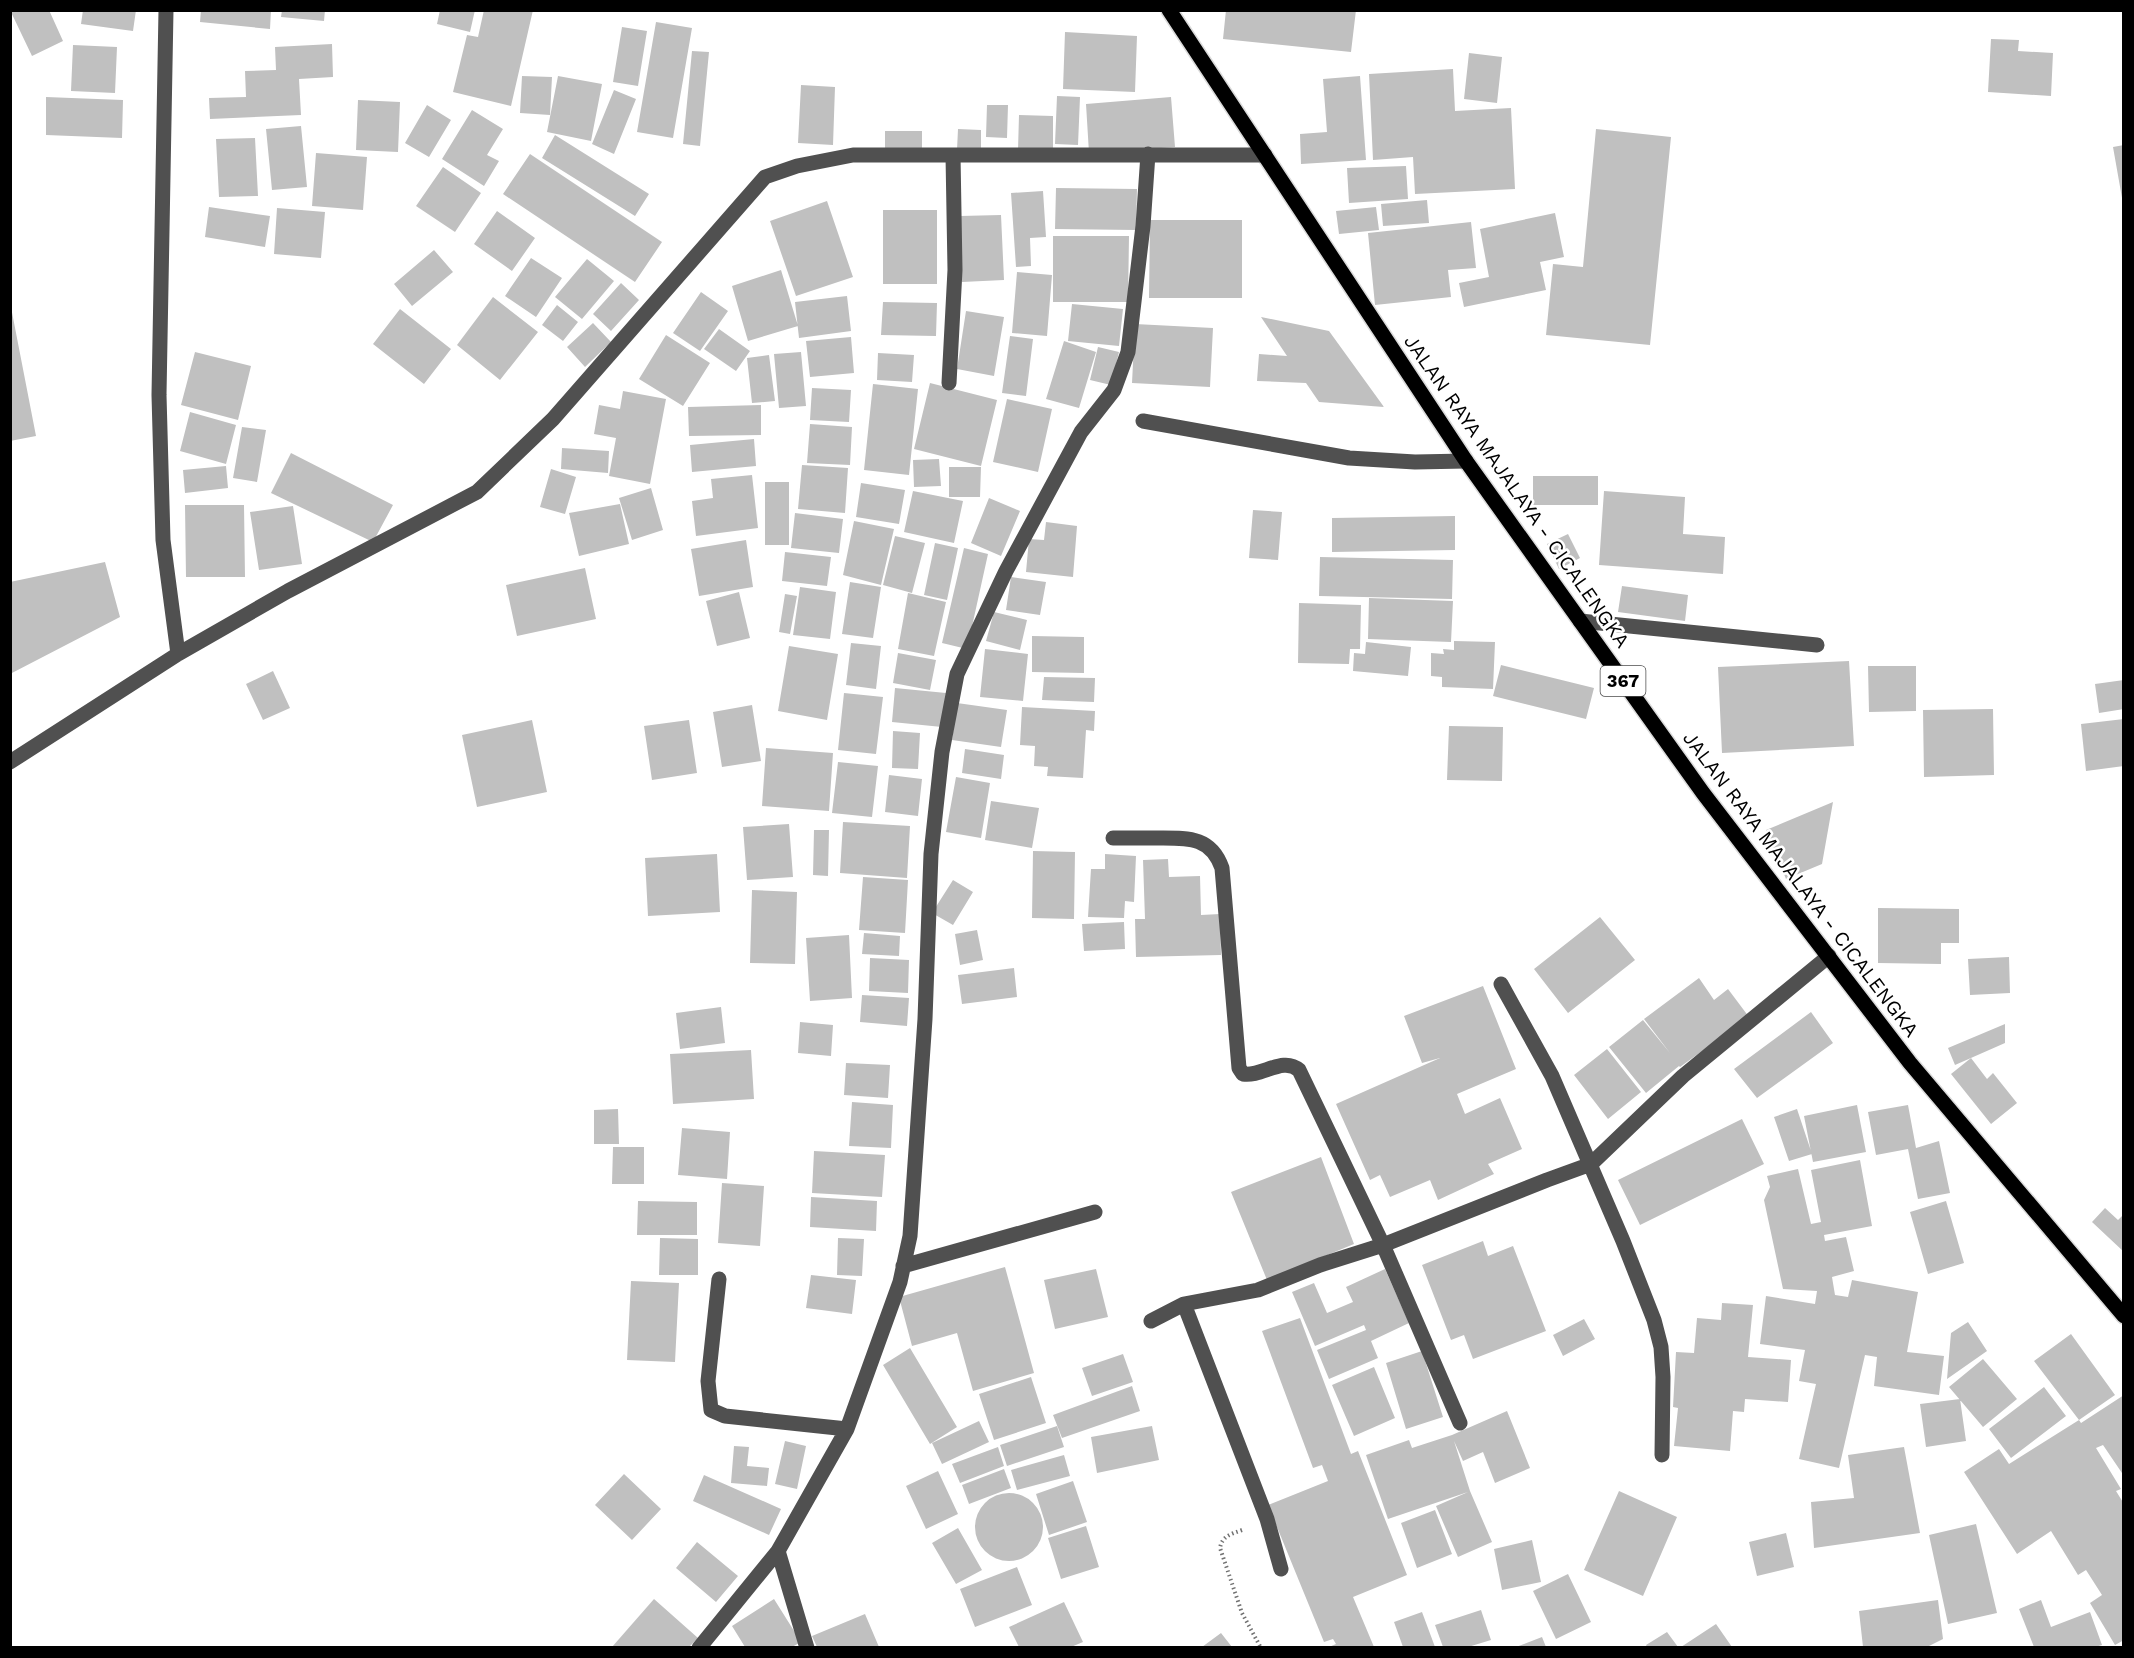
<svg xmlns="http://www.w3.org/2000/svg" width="2134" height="1658" font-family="'Work Sans',sans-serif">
<rect width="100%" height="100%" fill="#fff"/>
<!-- building -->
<path fill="#c0c0c0" d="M10,10H49L63,41L32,56Z
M83,10H136L133,31L81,24Z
M201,10H271L270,29L200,22Z
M282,10H325L324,21L281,17Z
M440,10H475L470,32L437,24Z
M484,10H533L511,106L453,92L467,35L478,37Z
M1226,10H1356L1351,52L1223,39Z
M656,22L692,28L673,138L637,132Z
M622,27L647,31L638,86L613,82Z
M1065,32L1137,36L1135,92L1063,89Z
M1991,39L2019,40L2018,51L2053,53L2051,96L1988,92Z
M332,44L333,77L299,79L301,115L210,119L209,98L246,97L245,71L276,70L275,47Z
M73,45L117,47L115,93L71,91Z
M692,51L709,52L700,146L683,144Z
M1469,53L1502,57L1497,103L1464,99Z
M1453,69L1455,111L1511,108L1515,189L1415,194L1413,157L1373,160L1369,74Z
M522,76L552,77L550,115L520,113Z
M558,76L602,84L591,141L547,132Z
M1360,76L1366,160L1301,164L1300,134L1327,132L1323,79Z
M801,85L835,87L833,145L798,143Z
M614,90L636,99L614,154L592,144Z
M1057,96L1080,97L1078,145L1055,144Z
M46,97L123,100L122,138L46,135Z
M1171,97L1175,147L1089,153L1086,104Z
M358,100L400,102L398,152L356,150Z
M427,105L451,120L429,157L405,143Z
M987,105H1008L1007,138L986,137Z
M472,110L503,129L487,155L499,161L484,186L442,159Z
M1019,115L1053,116V151L1018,150Z
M301,126L307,187L272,190L266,129Z
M958,129L981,130V151L957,150Z
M1596,129L1671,137L1650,345L1546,335L1553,264L1583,267Z
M885,131H922V152H885Z
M555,135L649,194L635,216L542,158Z
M255,138L258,196L219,197L216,139Z
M2124,145V198H2122L2113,147Z
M316,153L367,157L363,210L312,206Z
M530,154L662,242L635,282L503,194Z
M1406,166L1408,199L1349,203L1347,168Z
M443,167L481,193L455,232L416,206Z
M1056,188L1137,189L1136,230L1055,229Z
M1043,191L1046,237L1030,238L1031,266L1016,267L1011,193Z
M1427,200L1429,223L1383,226L1381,204Z
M827,201L853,277L796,296L770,221Z
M209,207L270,216L265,247L205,237Z
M1376,207L1379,230L1339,234L1336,211Z
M277,208L325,212L321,258L274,254Z
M883,210H937V284H883Z
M497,211L535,238L512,271L474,244Z
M1555,213L1564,257L1540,262L1546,290L1464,307L1459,283L1489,277L1480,229Z
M1001,215L1004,280L962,282L960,216Z
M1150,220H1242V298H1149Z
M1471,222L1476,268L1448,270L1451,297L1375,305L1368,233Z
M1053,236H1129L1128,302H1053Z
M434,250L453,272L412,306L394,284Z
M531,258L562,278L536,317L505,296Z
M587,259L614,281L582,319L555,297Z
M781,270L798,326L748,341L732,286Z
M1017,272L1052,275L1047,336L1012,333Z
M621,283L639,300L611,331L593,314Z
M701,292L728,311L700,351L673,333Z
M847,296L851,331L799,338L795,302Z
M493,297L538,332L500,380L457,345Z
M10,302L36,436L10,441Z
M883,302L937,303L936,336L881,335Z
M1072,304L1123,309L1119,346L1068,341Z
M557,305L578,322L563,341L542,325Z
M400,309L451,349L424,384L373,344Z
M966,311L1004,317L994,376L957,369Z
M1261,317L1329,331L1384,407L1319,402L1306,383L1257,381L1259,354L1287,356Z
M593,323L611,342L585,367L567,347Z
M1135,324L1213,328L1210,387L1132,383Z
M719,329L750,351L736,371L704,349Z
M666,335L710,363L683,406L639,379Z
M1010,336L1033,339L1026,396L1002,393Z
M851,337L854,373L810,377L806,341Z
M1064,341L1096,352L1079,408L1046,399Z
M1098,347L1119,352L1111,385L1090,380Z
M195,352L251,366L238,420L181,405Z
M801,352L806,406L779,408L774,354Z
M878,353L914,355L912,382L877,380Z
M769,355L775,401L752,403L747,358Z
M930,383L997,400L981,466L914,449Z
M873,384L918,389L909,475L864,470Z
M812,388L851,390L849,422L810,420Z
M623,391L666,399L650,484L609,476L616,438L594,434L599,405L620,409Z
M1007,399L1052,409L1038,472L993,462Z
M761,405V435L689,436L688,407Z
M190,412L236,425L226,464L180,451Z
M810,424L852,427L850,465L807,463Z
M242,427L266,430L257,482L233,478Z
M754,439L756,466L692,472L690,445Z
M562,448L609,451L608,473L561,469Z
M291,453L393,505L373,542L271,493Z
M939,459L941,486L914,487L913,460Z
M802,465L848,468L845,513L798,509Z
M226,466L228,488L185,493L183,470Z
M949,467H981L980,497H949Z
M551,469L576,477L565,514L540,507Z
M752,475L758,528L696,536L692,501L713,498L711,479Z
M1533,476H1598V505H1533Z
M765,482H789V545H765Z
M861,483L905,490L899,524L856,517Z
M651,488L663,530L632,540L619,498Z
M913,491L963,501L954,543L904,532Z
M1604,491L1685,497L1683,534L1725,537L1723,574L1599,565Z
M989,498L1020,511L1001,556L971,543Z
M620,504L629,544L579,556L569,513Z
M185,505H244L245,577H186Z
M293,506L302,564L259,570L250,512Z
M1253,510L1282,512L1278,560L1249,558Z
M795,513L843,519L839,553L791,548Z
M1455,516V550L1332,552V518Z
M854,521L894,529L881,585L843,575Z
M1046,522L1077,526L1073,577L1026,572L1029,539L1044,540Z
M1568,534L1580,558L1559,569L1547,544Z
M895,536L925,543L912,593L883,585Z
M746,540L753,587L699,596L691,549Z
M935,543L958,548L947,600L924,595Z
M964,548L988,554L967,649L942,643Z
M785,552L831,557L827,586L782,581Z
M1320,557L1453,560L1452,599L1319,596Z
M105,562L120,617L10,674V582Z
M585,568L596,619L517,636L506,585Z
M1011,577L1046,582L1040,615L1006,610Z
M850,582L881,587L873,638L842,634Z
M1622,586L1688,595L1685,621L1618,612Z
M800,587L836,592L830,639L793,635Z
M739,592L750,638L717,646L706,601Z
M908,593L946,602L934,656L898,649Z
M785,594L797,596L790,634L779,632Z
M1369,598L1453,601L1451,642L1368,639Z
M1299,603L1361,605L1360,649H1350L1349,664L1298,663Z
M994,612L1027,620L1020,650L986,641Z
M1032,636L1084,637V673L1032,672Z
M1454,641L1495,642L1493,689L1442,687V677L1431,676V653L1444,654L1443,649L1454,650Z
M1366,642L1411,647L1408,676L1353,671L1354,653L1365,654Z
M851,643L881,646L876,689L846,685Z
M789,646L838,654L827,720L778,711Z
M985,649L1028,654L1023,701L980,697Z
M898,653L936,660L930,690L893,683Z
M1849,661L1854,746L1722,753L1718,667Z
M1501,665L1594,688L1586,719L1493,696Z
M1868,666H1916V711L1869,712Z
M273,671L290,708L263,720L246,684Z
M1044,677L1095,678L1094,702L1042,700Z
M2124,680V709L2099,713L2095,684Z
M895,688L946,693L942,727L892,722Z
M844,693L883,697L876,754L838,750Z
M957,703L1007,710L1001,747L952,740Z
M752,705L761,761L722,767L713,712Z
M1022,707L1095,711L1094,731L1086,730L1083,778L1047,776L1048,767L1034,766L1035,746L1020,745Z
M1993,709L1994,775L1924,777L1923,710Z
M2124,719V766L2086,771L2081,724Z
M532,720L547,792L477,807L462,735Z
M689,720L697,773L652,780L644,726Z
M1449,726L1503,727L1502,781L1447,780Z
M893,731L920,733L918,769L892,768Z
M766,748L833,753L829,811L762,806Z
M965,749L1004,755L1001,779L962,773Z
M838,762L878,766L872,817L832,813Z
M889,775L922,779L918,816L885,812Z
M956,777L990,783L981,838L946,832Z
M991,801L1039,808L1032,848L985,840Z
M1833,802L1822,864L1786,879L1766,830Z
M843,822L910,826L907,878L840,873Z
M789,824L793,877L747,880L743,827Z
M814,830H829L828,876L813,875Z
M1033,851L1075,852L1074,919L1032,918Z
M717,854L720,912L648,916L645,858Z
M1105,854L1136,856L1134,902L1125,901L1124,918L1088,917L1091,869H1105Z
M1168,859L1169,877L1200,876L1201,915L1220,914L1221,955L1136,957L1135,919H1145L1143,860Z
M863,877L908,880L905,933L859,930Z
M953,880L973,892L953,925L932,913Z
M752,890L797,892L795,964L750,963Z
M1878,908L1959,909V943H1941V964L1878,963Z
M1600,917L1635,960L1568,1013L1534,969Z
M1124,922L1125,949L1084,951L1082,924Z
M977,930L983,960L960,965L955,934Z
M864,933L900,936L899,956L862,954Z
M849,935L852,998L810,1001L806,938Z
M2009,957L2010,993L1970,995L1968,959Z
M870,958L909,960L908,993L869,991Z
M1014,968L1017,997L962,1004L958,975Z
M1699,978L1714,1000L1728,989L1749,1017L1680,1067L1679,1066L1646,1093L1609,1047L1643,1020L1670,1053L1644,1019Z
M1483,986L1516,1069L1457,1094L1465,1114L1500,1098L1522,1149L1488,1164L1494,1174L1438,1200L1430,1180L1390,1197L1380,1175L1370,1180L1336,1104L1440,1058L1422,1063L1404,1016Z
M862,995L909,998L907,1026L860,1022Z
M721,1007L725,1043L680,1049L676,1013Z
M1811,1012L1833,1043L1757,1098L1734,1069Z
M800,1022L833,1025L831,1056L798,1053Z
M2005,1024V1043L1955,1065L1948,1048Z
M1607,1049L1641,1092L1608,1119L1574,1075Z
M751,1050L754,1099L673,1104L670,1054Z
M1971,1058L1987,1079L1993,1073L2017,1103L1991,1124L1951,1074Z
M846,1063L890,1065L888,1098L844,1095Z
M852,1102L893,1105L891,1148L849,1146Z
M1857,1105L1866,1152L1813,1162L1804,1116Z
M1908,1105L1916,1148L1939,1141L1950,1193L1918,1199L1908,1149L1876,1155L1868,1112Z
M618,1109L619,1144H594V1110Z
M1797,1109L1812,1154L1789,1161L1774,1117Z
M1742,1119L1764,1164L1640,1225L1618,1180Z
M682,1128L730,1132L727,1179L678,1175Z
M613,1147H644V1184H612Z
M814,1151L885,1155L882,1197L812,1193Z
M1321,1157L1354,1244L1267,1280L1231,1192Z
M1860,1160L1872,1226L1824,1235L1825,1241L1846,1237L1854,1271L1832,1277L1835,1295L1848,1297L1852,1280L1918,1292L1907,1352L1944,1356L1939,1395L1874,1386L1877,1357L1865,1355L1839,1468L1799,1459L1816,1384L1799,1381L1805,1350L1760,1344L1766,1296L1815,1304L1817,1291L1783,1289L1764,1200L1770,1187L1767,1176L1798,1169L1811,1224L1821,1222L1811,1170Z
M722,1183L764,1186L760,1246L718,1243Z
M811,1197L877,1201L876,1231L810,1227Z
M638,1201L697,1202V1235H637Z
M1946,1201L1964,1263L1928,1274L1910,1212Z
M2105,1208L2118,1220L2124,1214V1252L2092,1222Z
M660,1238L698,1239V1275H659Z
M838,1238L864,1239L862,1276L837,1275Z
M1483,1241L1488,1256L1513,1246L1546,1331L1473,1359L1464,1335L1451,1340L1422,1265Z
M1005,1267L1034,1373L973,1391L957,1333L912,1346L899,1297Z
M1096,1269L1108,1317L1055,1329L1044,1280Z
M1385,1269L1409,1323L1371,1341L1378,1358L1329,1379L1317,1350L1366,1330L1364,1325L1315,1346L1292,1292L1314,1283L1327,1313L1353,1302L1346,1287Z
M811,1275L856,1280L852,1314L806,1308Z
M631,1281L679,1283L675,1362L627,1360Z
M1722,1303L1753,1305L1748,1357L1791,1360L1788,1402L1745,1399L1744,1412L1733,1411L1730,1451L1674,1446L1678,1408L1673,1407L1676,1352L1694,1353L1697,1318L1721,1320Z
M1300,1318L1351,1454L1358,1451L1407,1575L1353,1597L1374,1647H1329L1336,1644L1333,1639L1324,1642L1268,1505L1328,1481L1322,1465L1313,1468L1262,1331Z
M1584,1319L1595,1339L1563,1356L1553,1335Z
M1968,1322L1987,1351L1947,1379L1951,1333Z
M2071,1334L2115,1395L2079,1420L2034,1361Z
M910,1348L957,1427L930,1444L883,1365Z
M1422,1351L1443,1417L1406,1429L1386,1363Z
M1123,1354L1133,1382L1092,1396L1082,1368Z
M1983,1359L2017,1399L1983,1427L1949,1387Z
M1374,1367L1395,1418L1354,1436L1332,1385Z
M1031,1377L1046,1423L994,1440L979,1394Z
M1132,1386L1140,1411L1062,1438L1053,1415Z
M2044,1387L2066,1416L2011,1458L1989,1429Z
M2124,1395V1476L2103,1445L2096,1448L2121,1489L2116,1491L2124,1504V1640L2115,1645L2090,1603L2102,1595L2086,1570L2078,1575L2051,1531L2017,1554L1964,1472L1999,1449L2009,1464L2079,1420L2081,1423Z
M1960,1399L1966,1441L1926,1447L1920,1404Z
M1507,1411L1530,1468L1495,1483L1483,1452L1463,1461L1454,1441L1470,1491L1492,1542L1458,1557L1436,1506L1468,1492L1388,1519L1366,1455L1409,1440L1412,1448L1452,1435Z
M979,1421L989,1442L942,1464L932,1443Z
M1057,1426L1064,1447L1007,1466L1000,1445Z
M1152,1426L1159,1460L1097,1473L1091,1437Z
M785,1441L806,1446L797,1489L775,1484Z
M734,1446L749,1447L747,1466L769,1468L767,1486L731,1483Z
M998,1447L1004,1466L960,1483L952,1464Z
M1904,1447L1920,1533L1814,1548L1811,1502L1854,1498L1848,1455Z
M1064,1455L1070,1476L1017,1490L1011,1470Z
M1004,1469L1011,1488L969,1504L962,1485Z
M938,1471L958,1514L926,1529L906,1486Z
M624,1474L661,1509L632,1540L595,1505Z
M704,1475L781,1509L769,1535L693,1501Z
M1073,1481L1087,1522L1049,1535L1036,1494Z
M1619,1491L1677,1517L1643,1596L1584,1570Z
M975 1527a34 34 0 1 1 68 0a34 34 0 1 1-68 0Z
M1435,1510L1452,1554L1417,1568L1401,1523Z
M1976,1524L1997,1613L1948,1624L1929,1535Z
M1086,1526L1099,1567L1061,1579L1048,1538Z
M958,1528L982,1570L956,1584L932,1543Z
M1786,1533L1794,1567L1757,1576L1749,1542Z
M1532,1540L1541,1582L1502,1590L1494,1549Z
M697,1542L738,1576L716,1602L676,1568Z
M1017,1567L1032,1605L975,1627L960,1589Z
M1568,1574L1591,1622L1556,1639L1533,1591Z
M654,1599L698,1638L689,1647H612Z
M774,1599L801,1642L792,1647H745L732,1626Z
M1938,1600L1943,1639L1927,1647H1863L1859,1611Z
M2041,1600L2051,1627L2090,1612L2102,1645L2095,1647H2034L2019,1609Z
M1064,1602L1083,1642L1071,1647H1019L1009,1627Z
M1481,1610L1491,1640L1468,1647H1443L1435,1625Z
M1422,1612L1435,1647H1403L1394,1622Z
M865,1614L879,1647H817L812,1636Z
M1716,1624L1732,1647H1681Z
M1667,1632L1678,1647H1647L1646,1645Z
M1221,1633L1232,1647H1202Z
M1542,1637L1546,1647H1516Z"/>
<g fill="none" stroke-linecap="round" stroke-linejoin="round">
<!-- major casing -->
<g stroke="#dbdbdb" stroke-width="18">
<path id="major" d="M1169,10L1466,461L1703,793L1910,1063L2124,1316"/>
</g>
<!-- path -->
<path stroke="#727272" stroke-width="4" stroke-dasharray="1.5 3" stroke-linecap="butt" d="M1242,1530C1231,1534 1222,1536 1220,1548L1242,1613L1261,1648"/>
<!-- minor -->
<path stroke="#505050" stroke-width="15" d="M166,10L159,395L163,540L178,654
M949,383L955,270L953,155
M1143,421L1349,458L1415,462L1466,461
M1580,621L1817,645
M10,762L178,654L288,591L477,492L553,419L765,177L797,166L853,155H1265
M1113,838C1129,838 1145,838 1160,838C1189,838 1211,837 1222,868L1239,1068L1243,1074C1262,1077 1283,1056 1299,1070L1383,1245L1460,1423
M1501,984L1552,1076L1623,1241L1654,1320L1661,1347L1663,1377L1662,1455
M903,1266L1095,1212
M719,1279L708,1381L711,1410L725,1416L847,1429
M1184,1304L1267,1519L1281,1569
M1151,1321L1184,1304L1258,1290L1320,1265L1383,1245L1547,1180L1591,1164L1683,1076L1829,956
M778,1551L807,1648
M699,1648L778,1551L847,1429L900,1282L910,1236L925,1019L931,854L942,752L957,674L1006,571L1081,432L1114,390L1128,352L1143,226L1148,154"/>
<!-- major -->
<use href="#major" stroke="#000" stroke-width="15"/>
</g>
<g text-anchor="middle" stroke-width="5" stroke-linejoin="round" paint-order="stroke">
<!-- shield labels -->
<rect fill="#fff" stroke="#4c4c4c" stroke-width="1.5" x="1600.5" y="666" width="45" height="30" rx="4.5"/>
<g font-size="18" font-weight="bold" fill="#000">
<text x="1623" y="687">367</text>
</g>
<!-- street labels -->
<g font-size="20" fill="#000" stroke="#fff">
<text transform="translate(1517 491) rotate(55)" y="7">JALAN RAYA MAJALAYA - CICALENGKA</text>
<text transform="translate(1801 884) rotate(53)" y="7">JALAN RAYA MAJALAYA - CICALENGKA</text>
</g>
</g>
<!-- border -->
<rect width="2134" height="1658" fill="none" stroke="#000000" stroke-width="24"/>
</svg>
